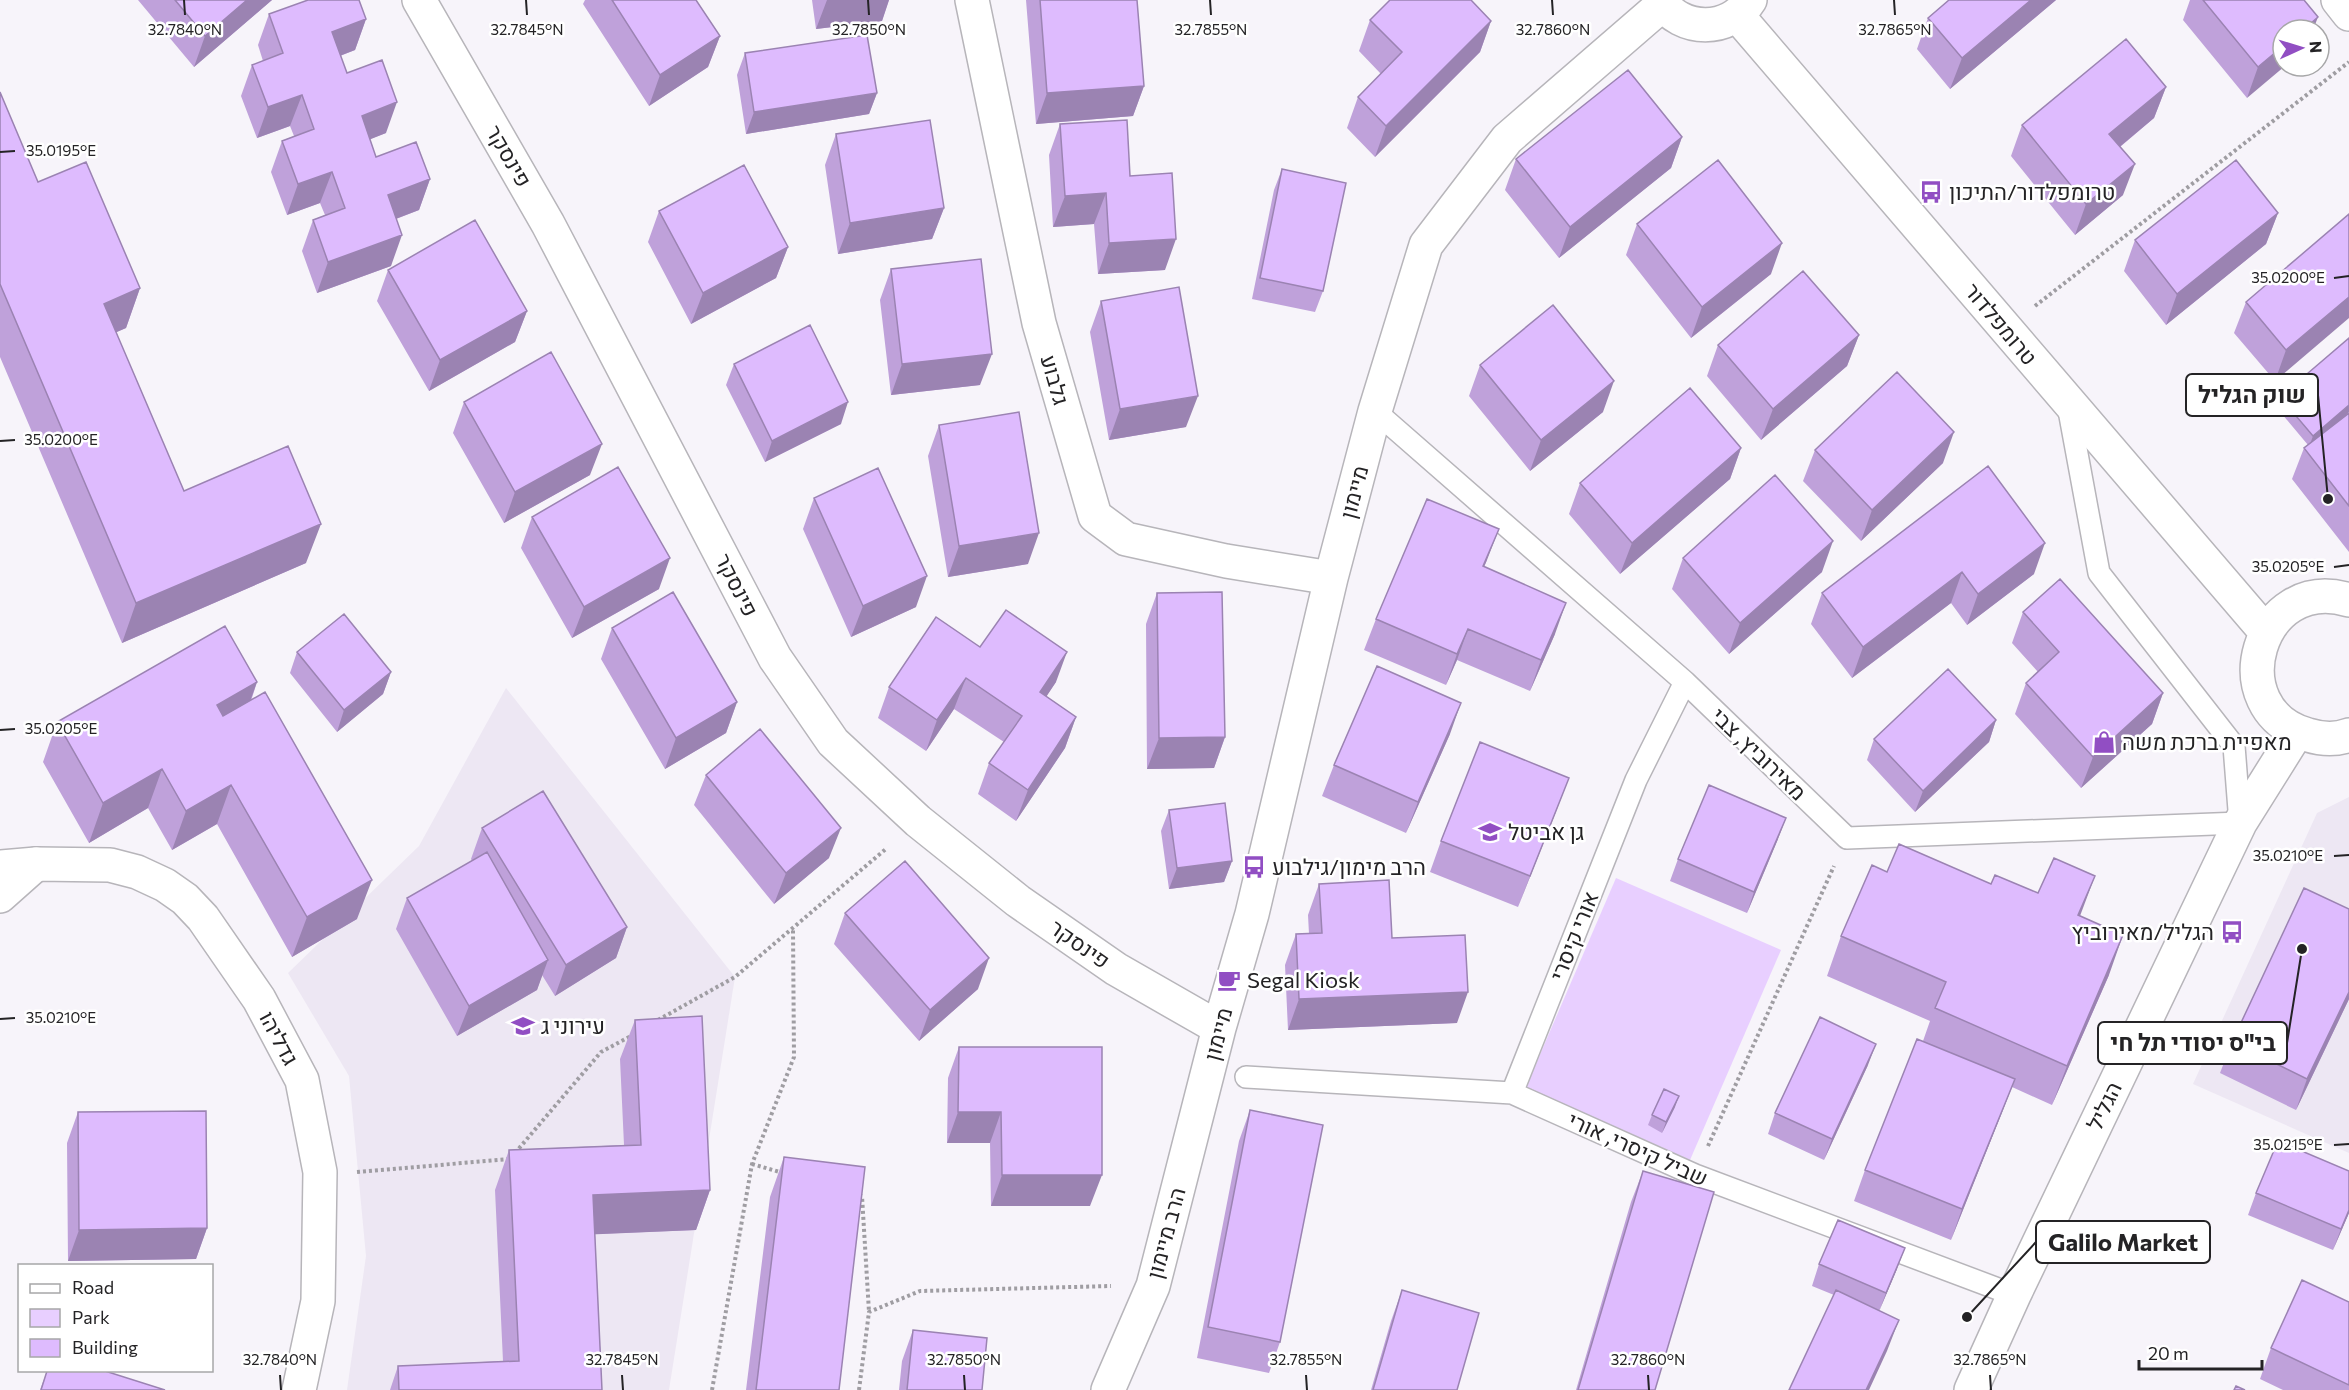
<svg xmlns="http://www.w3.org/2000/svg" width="2349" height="1390" font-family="Commissioner,Heebo,sans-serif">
<rect width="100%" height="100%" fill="#f7f4fa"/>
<!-- built -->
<path fill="#ede7f3" d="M506,688L735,977L669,1390H347L366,1256L349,1076L288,973L419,846Z
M2349,797V1153L2193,1084L2317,813Z"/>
<!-- green -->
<path fill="#e8cfff" d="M1616,878L1781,950L1690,1160L1526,1087Z"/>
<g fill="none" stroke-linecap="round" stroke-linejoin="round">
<!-- service casing -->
<g stroke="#b7b5ba" stroke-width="24">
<path id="service" d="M1375,411L1685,682L1847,838L2240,823L2234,746L2099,573L2068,405
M1246,1077L1512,1093L1695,1175L2014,1295
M1512,1093L1636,780L1685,682"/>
</g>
<!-- minor casing -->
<g stroke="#b7b5ba" stroke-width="36">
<path id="minor" d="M419,0L548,224L775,658L833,742L918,821L1018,901L1116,969L1219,1028
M972,0L1039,323L1095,516L1126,539L1226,561L1331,578
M2338,0L2349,14
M0,867L36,864L110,865L137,872L165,885L185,899L203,918L259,999L302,1080L320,1172L318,1301L299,1390
M1108,1390L1153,1286L1219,1028L1252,914L1331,578L1375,411L1426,245L1507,139L1663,4
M1971,1390L2014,1295L2240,823L2297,732"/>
</g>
<!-- tertiary casing -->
<g stroke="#b7b5ba" stroke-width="36">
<path id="tertiary" d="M1660,0C1681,33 1730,33 1750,0
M1737,15L2266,632
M2349,600C2258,572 2218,710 2308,735C2321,739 2336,740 2349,735"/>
</g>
<!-- secondary casing -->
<g stroke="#b7b5ba" stroke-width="36">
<path id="secondary" d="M0,896L36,864"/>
</g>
<!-- path -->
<path stroke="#9f9da2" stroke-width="4" stroke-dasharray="3 3" stroke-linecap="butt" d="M2035,306L2349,62
M658,1020L735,977L887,848
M1708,1146L1834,866
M515,1153L601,1052L631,1036
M752,1164L783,1173
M357,1172L510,1159
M859,1195L862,1196L869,1312
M712,1390L752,1164L794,1057L793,929
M859,1390L869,1312L920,1291L1111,1286"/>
<!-- service -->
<use href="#service" stroke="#fff" stroke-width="21"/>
<!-- minor -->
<use href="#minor" stroke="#fff" stroke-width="33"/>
<!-- tertiary -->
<use href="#tertiary" stroke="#fff" stroke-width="33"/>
<!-- secondary -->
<use href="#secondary" stroke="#fff" stroke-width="33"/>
</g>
<!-- wall -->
<path fill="#bfa1da" d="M138,0H272L194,67Z
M585,0H696L720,36L708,67L649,106L583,4Z
M812,0H889L882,21L816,29Z
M1026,0H1137L1144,86L1133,116L1036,124Z
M1949,0H2056L1950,89L1917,49L1928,18Z
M2190,0H2304L2247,98L2183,20Z
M269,14L366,19L355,50L340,56L347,73L386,133L370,139L376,157L430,179L419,210L396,219L391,266L317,293L302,251L313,220L325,215L320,203L287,215L271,172L282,141L294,136L290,126L257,138L241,96L252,65L263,61L258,45Z
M1370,20L1491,21L1480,52L1375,157L1347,128L1358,97L1381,74L1359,51Z
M745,53L877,93L869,114L746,134L737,75Z
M2166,87L2154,118L2120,147L2123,195L2075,235L2011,156L2022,125Z
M0,92L38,182L140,288L126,328L116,332L184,491L306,563L122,643L0,357Z
M1060,124L1130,176L1165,270L1098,274L1094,224L1053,227L1049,155Z
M836,134L944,208L932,239L838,254L825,165Z
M1682,137L1671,168L1559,258L1505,190L1516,159Z
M1282,169L1323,291L1315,312L1252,299L1274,190Z
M659,211L788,247L776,278L691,324L648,242Z
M2278,213L2266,244L2166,325L2124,271L2135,240Z
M2349,214L2275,381L2234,333L2246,302Z
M1637,224L1771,274L1691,338L1626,255Z
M891,269L980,385L891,395L880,300Z
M388,270L527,311L515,342L429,391L377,301Z
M1101,301L1186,427L1109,440L1090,332Z
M1859,335L1847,366L1761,440L1707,376L1718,345Z
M734,364L841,424L765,462L726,385Z
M1480,365L1603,412L1530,471L1469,396Z
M2280,397L2349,413V552L2292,479L2304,448L2308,445L2277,408Z
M464,402L590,475L504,523L453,433Z
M939,425L1028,564L948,577L928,456Z
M1741,448L1730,479L1620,574L1569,514L1580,483Z
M1815,450L1943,463L1861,541L1803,481Z
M1988,466L2034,574L1967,625L1951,603L1852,678L1811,624L1822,593Z
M814,498L916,607L851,637L803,529Z
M532,517L659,589L572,638L521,548Z
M1683,558L1822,572L1729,654L1672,589Z
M1487,560L1484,567L1555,634L1530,691L1457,660L1446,685L1364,650L1376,619Z
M1157,593L1225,737L1214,768L1147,769L1146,624Z
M2023,612L2163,693L2152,724L2081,788L2015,714L2026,683L2038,672L2012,643Z
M612,628L737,702L726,733L665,769L601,659Z
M980,647L1056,682L1046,696L1076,717L1065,748L1016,821L978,794L989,763L1004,742L954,709L926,751L878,718L889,687Z
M297,652L391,672L383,694L337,732L290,673Z
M257,682L251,701L357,919L292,957L217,824L172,850L148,808L89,843L43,762L57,722Z
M1996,720L1989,742L1915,812L1867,760L1874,739Z
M1450,734L1406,833L1322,796L1334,765Z
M706,775L829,858L774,904L694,805Z
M1557,809L1518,907L1430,872L1441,841Z
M1169,810L1232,861L1224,882L1169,889L1161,831Z
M482,828L627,927L616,958L555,996L542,975L537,990L457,1036L396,929L407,898L472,861L471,859Z
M1778,839L1747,913L1670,881L1678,859Z
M1887,872L1991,884L2080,916L2109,975L2052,1105L2012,1087L1951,1240L1854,1201L1865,1170L1923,1041L1930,1021L1827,976L1841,936Z
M1319,884L1392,938L1457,1023L1288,1030L1285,965L1296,934H1309L1308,915Z
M2349,909V999L2296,1110L2220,1073L2232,1042Z
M845,913L978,989L919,1041L834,944Z
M635,1020L710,1190L696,1230L595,1234L602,1390H390L398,1366L503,1361L495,1190L509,1150L624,1145L620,1059Z
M959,1047L1090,1206H991L990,1143H947L948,1078Z
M1868,1065L1824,1160L1768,1134L1775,1113Z
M1675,1107L1662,1133L1648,1125L1652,1115Z
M1250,1110L1280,1342L1269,1373L1197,1358L1239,1141Z
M78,1112L207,1228L196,1259L68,1261L67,1143Z
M784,1157L839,1390H746L770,1197Z
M1643,1171L1655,1390H1576L1631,1202Z
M2256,1193L2349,1213L2333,1250L2248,1215Z
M1819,1264L1897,1269L1879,1311L1887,1351L1834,1295L1812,1286Z
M1402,1290L1457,1390H1371L1391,1321Z
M2349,1302V1390H2283L2260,1379L2271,1348Z
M913,1330L982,1390H899L902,1361Z
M47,1371H105L165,1390H40Z"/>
<!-- shaded-wall -->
<path fill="#9b83b2" d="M247,0H272L194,67L205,36Z
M827,0H889L882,21L816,29Z
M2031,0H2056L1950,89L1962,58Z
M2318,17L2313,30H2303Z
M366,19L355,50L321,63L332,32Z
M1491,21L1480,52L1375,157L1386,126Z
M720,36L708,67L649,106L660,75Z
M2283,46V66H2285L2247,98L2258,67Z
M1144,86L1133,116L1036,124L1047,93Z
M2166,87L2154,118L2098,165L2109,134Z
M877,93L869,114L746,134L754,112Z
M302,95L290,126L257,138L268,107Z
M397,102L386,133L351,147L362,116Z
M1682,137L1671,168L1559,258L1570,227Z
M2135,164L2123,195L2075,235L2086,204Z
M332,172L320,203L287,215L298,184Z
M430,179L419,210L377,226L388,195Z
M1106,193L1094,224L1053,227L1065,196Z
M944,208L932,239L838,254L850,223Z
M2278,213L2266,244L2166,325L2177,294Z
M402,235L391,266L317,293L328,262Z
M1176,239L1165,270L1098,274L1109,243Z
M1782,243L1771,274L1691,338L1702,307Z
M788,247L776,278L691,324L703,293Z
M140,288L126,328L90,344L104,304Z
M2349,297V318L2275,381L2286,350Z
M527,311L515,342L429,391L440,360Z
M1859,335L1847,366L1761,440L1773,409Z
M992,354L980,385L891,395L902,364Z
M1614,381L1603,412L1530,471L1541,440Z
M1198,396L1186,427L1109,440L1120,409Z
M848,402L841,424L765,462L772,441Z
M2349,405V412L2309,447L2313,436Z
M1954,432L1943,463L1861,541L1872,510Z
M602,444L590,475L504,523L515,492Z
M1741,448L1730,479L1620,574L1632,543Z
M321,524L306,563L122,643L136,603Z
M1499,529L1487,560L1471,597L1483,566Z
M1039,533L1028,564L948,577L959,546Z
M1833,541L1822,572L1729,654L1740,623Z
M2045,543L2034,574L1967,625L1978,594Z
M670,558L659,589L572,638L584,607Z
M1962,572L1951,603L1852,678L1863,647Z
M927,576L916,607L851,637L863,606Z
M1566,603L1555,634L1530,691L1541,660Z
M1468,629L1457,660L1446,685L1457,654Z
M1067,652L1056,682L1029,723L1040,692Z
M391,672L383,694L337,732L344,710Z
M966,678L954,709L926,751L937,720Z
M257,682L243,721L203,744L217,705Z
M2163,693L2152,724L2081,788L2093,757Z
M737,702L726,733L665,769L676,738Z
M1461,703L1450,734L1406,833L1418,802Z
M1076,717L1065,748L1016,821L1028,790Z
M1996,720L1989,742L1915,812L1923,791Z
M1225,737L1214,768L1147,769L1159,738Z
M162,769L148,808L89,843L103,803Z
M1569,778L1557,809L1518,907L1530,876Z
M231,785L217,824L172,850L186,811Z
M1786,818L1778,839L1747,913L1754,892Z
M841,828L829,858L774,904L786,873Z
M1232,861L1224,882L1169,889L1177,868Z
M2095,876L2080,916L2078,915Z
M372,880L357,919L292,957L307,917Z
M627,927L616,958L555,996L566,965Z
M2123,935L2109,975L2052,1105L2067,1066Z
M989,958L978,989L919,1041L930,1010Z
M548,960L537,990L457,1036L469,1006Z
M1468,992L1457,1023L1288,1030L1299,999Z
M2349,992V999L2296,1110L2307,1079Z
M1876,1044L1868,1065L1824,1160L1832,1139Z
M2015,1079L2003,1110L1951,1240L1962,1209Z
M1679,1096L1675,1107L1662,1133L1666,1122Z
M958,1112H1001L990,1143H947Z
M1002,1175H1102L1090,1206H991Z
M710,1190L696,1230L579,1235L593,1195Z
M2349,1210V1213L2333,1250L2341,1229Z
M207,1228L196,1259L68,1261L79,1230Z
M1905,1248L1897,1269L1878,1314L1886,1293Z
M1899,1320L1887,1351L1869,1390H1866Z"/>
<!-- building -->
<path fill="#debbfe" stroke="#9b83b2" stroke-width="1.5" d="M175,0H247L205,36Z
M308,0H359L366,19L332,32L347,73L382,60L397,102L362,116L376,157L416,142L430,179L388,195L402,235L328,262L313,220L345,208L332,172L298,184L282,141L314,129L302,95L268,107L252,65L283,53L269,14Z
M612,0H696L720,36L660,75Z
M1040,0H1137L1144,86L1047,93Z
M1390,0H1471L1491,21L1386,126L1358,97L1402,52L1370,20Z
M1949,0H2031L1962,58L1928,18Z
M2203,0H2304L2318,17L2303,30H2283V46L2258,67Z
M867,35L877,93L754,112L745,53Z
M2126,39L2166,87L2109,134L2135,164L2086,204L2022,125Z
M1628,70L1682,137L1570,227L1516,159Z
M0,92L38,182L86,162L140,288L104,304L184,491L288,446L321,524L136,603L0,284Z
M930,120L944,208L850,223L836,134Z
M1127,120L1130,176L1172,173L1176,239L1109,243L1106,193L1065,196L1060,124Z
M1718,160L1782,243L1702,307L1637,224Z
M2236,160L2278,213L2177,294L2135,240Z
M744,165L788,247L703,293L659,211Z
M1282,169L1346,183L1323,291L1260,278Z
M2349,214V297L2286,350L2246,302Z
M475,220L527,311L440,360L388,270Z
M981,259L992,354L902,364L891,269Z
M1803,271L1859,335L1773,409L1718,345Z
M1179,287L1198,396L1120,409L1101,301Z
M1553,305L1614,381L1541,440L1480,365Z
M810,325L848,402L772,441L734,364Z
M2349,338V405L2313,436L2280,397Z
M551,352L602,444L515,492L464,402Z
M1897,372L1954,432L1872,510L1815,450Z
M1690,388L1741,448L1632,543L1580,483Z
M1019,412L1039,533L959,546L939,425Z
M2349,413V506L2304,448Z
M1988,466L2045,543L1978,594L1962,572L1863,647L1822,593Z
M618,467L670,558L584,607L532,517Z
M878,468L927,576L863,606L814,498Z
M1775,475L1833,541L1740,623L1683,558Z
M1427,499L1499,529L1483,566L1566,603L1541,660L1468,629L1457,654L1376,619Z
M2060,579L2163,693L2093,757L2026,683L2059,652L2023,612Z
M673,592L737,702L676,738L612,628Z
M1222,592L1225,737L1159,738L1157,593Z
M1006,610L1067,652L1040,692L1076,717L1028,790L989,763L1022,716L966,678L937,720L889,687L936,617L980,647Z
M344,614L391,672L344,710L297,652Z
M225,626L257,682L217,705L223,716L265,692L372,880L307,917L231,785L186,811L162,769L103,803L57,722Z
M1377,666L1461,703L1418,802L1334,765Z
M1948,669L1996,720L1923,791L1874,739Z
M760,729L841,828L786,873L706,775Z
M1480,742L1569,778L1530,876L1441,841Z
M1709,785L1786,818L1754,892L1678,859Z
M543,791L627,927L566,965L482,828Z
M1225,803L1232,861L1177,868L1169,810Z
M1899,844L1991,884L1995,875L2038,893L2054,858L2095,876L2078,915L2123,935L2067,1066L1935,1008L1946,982L1841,936L1872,865L1887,872Z
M487,852L548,960L469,1006L407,898Z
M905,861L989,958L930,1010L845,913Z
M1389,880L1392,938L1465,935L1468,992L1299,999L1296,934L1322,933L1319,884Z
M2304,888L2349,909V992L2307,1079L2232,1042Z
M702,1016L710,1190L593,1195L602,1390H399L398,1366L519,1361L509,1150L641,1145L635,1020Z
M1820,1017L1876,1044L1832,1139L1775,1113Z
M1917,1039L2015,1079L1962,1209L1865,1170Z
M959,1047H1102V1175H1002L1001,1112H958Z
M1664,1089L1679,1096L1666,1122L1652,1115Z
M1250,1110L1323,1125L1280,1342L1208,1327Z
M206,1111L207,1228L79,1230L78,1112Z
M2278,1141L2349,1171V1210L2341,1229L2256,1193Z
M784,1157L865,1167L839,1390H756Z
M1643,1171L1714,1192L1655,1390H1578Z
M1838,1220L1905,1248L1886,1293L1819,1264Z
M2302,1280L2349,1302V1385L2271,1348Z
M1402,1290L1479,1313L1457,1390H1373Z
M1836,1290L1899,1320L1866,1390H1789Z
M913,1330L987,1338L982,1390H907Z
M47,1371H105L165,1390H41Z
M2236,1386L2245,1390H2234Z"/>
<!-- ticks -->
<path fill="none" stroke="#242325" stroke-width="2" d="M184,0L185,15M526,0L527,15M868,0L869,15M1210,0L1211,15M1552,0L1553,15M1894,0L1895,15M0,152L15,151M2334,278L2349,276M0,441L15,440M2334,567L2349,565M0,730L15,729M2334,856L2349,855M0,1019L15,1018M2334,1145L2349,1144M280,1375L281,1390M622,1375L623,1390M964,1375L965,1390M1306,1375L1307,1390M1648,1375L1649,1390M1990,1375L1991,1390"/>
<!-- icons -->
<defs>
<g id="bus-bare" transform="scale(1.8)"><path d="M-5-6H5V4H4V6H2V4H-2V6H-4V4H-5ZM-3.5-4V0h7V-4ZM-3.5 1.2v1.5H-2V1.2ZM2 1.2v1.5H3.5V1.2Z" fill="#914ec3" stroke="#fff" stroke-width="2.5" paint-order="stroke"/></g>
<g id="shop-bare" transform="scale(1.8)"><path d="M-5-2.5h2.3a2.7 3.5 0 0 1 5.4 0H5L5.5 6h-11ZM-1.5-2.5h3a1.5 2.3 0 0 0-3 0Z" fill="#914ec3" stroke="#fff" stroke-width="2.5" paint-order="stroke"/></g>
<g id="school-bare" transform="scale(1.8)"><path d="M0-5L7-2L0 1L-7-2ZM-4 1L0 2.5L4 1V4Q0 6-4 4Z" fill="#914ec3" stroke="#fff" stroke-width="2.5" paint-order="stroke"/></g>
<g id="cafe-bare" transform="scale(1.8)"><path d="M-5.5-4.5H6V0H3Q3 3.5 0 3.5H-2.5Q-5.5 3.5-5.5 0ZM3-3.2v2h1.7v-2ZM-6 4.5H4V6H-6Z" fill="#914ec3" stroke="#fff" stroke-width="2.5" paint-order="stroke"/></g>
</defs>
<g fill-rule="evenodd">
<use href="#bus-bare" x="1931" y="192"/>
<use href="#shop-bare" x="2104" y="742"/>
<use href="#school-bare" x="1490" y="832"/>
<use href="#bus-bare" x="1254" y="867"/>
<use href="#bus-bare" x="2232" y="932"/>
<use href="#cafe-bare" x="1229" y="980"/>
<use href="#school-bare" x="523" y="1026"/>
</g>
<g text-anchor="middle" stroke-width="5" stroke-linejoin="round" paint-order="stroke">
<!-- street labels -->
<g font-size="22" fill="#242325" stroke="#fff">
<text transform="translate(509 156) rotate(60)" y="8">פינסקר</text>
<text transform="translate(2001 324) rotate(50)" y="8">טרומפלדור</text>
<text transform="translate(1055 380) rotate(74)" y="8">גלבוע</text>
<text transform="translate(1354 492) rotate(-75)" y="8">מיימון</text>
<text transform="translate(737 585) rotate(63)" y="8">פינסקר</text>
<text transform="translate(1759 754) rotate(44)" y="8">מאירוביץ, צבי</text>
<text transform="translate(1574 936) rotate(-68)" y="8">אורי קיסרי</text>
<text transform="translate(1080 944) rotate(35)" y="8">פינסקר</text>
<text transform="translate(1218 1034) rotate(-75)" y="8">מיימון</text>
<text transform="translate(279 1038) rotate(62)" y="8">גדליהו</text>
<text transform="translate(2104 1106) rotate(-64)" y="8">הגליל</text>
<text transform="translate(1638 1149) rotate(24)" y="8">שביל קיסרי, אורי</text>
<text transform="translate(1166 1233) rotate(-75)" y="8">הרב מיימון</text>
</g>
<!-- poi labels -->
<g font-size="22" fill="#242325" stroke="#fff" text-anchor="start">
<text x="1949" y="200">טרומפלדור/התיכון</text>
<text x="2122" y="750">מאפיית ברכת משה</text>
<text x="1508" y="840">גן אביטל</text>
<text x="1272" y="875">הרב מימון/גילבוע</text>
<text x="2214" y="940" text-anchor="end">הגליל/מאירוביץ</text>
<text x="1247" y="988">Segal Kiosk</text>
<text x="541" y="1034">עירוני ג</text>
</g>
</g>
<g font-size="15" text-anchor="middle" fill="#242325" stroke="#fff" stroke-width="5" stroke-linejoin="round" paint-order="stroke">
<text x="185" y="35">32.7840°N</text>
<text x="527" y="35">32.7845°N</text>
<text x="869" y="35">32.7850°N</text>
<text x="1211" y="35">32.7855°N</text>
<text x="1553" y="35">32.7860°N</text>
<text x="1895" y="35">32.7865°N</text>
<text x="61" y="156">35.0195°E</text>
<text x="2288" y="283">35.0200°E</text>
<text x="61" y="445">35.0200°E</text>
<text x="2288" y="572">35.0205°E</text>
<text x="61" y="734">35.0205°E</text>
<text x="2288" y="861">35.0210°E</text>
<text x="61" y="1023">35.0210°E</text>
<text x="2288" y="1150">35.0215°E</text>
<text x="280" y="1365">32.7840°N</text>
<text x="622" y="1365">32.7845°N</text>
<text x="964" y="1365">32.7850°N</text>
<text x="1306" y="1365">32.7855°N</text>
<text x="1648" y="1365">32.7860°N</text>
<text x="1990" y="1365">32.7865°N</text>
</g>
<!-- callouts -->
<path fill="none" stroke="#242325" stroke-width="2" d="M2328 499L2318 395M2302 949L2287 1043M1967 1317L2036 1242"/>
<g fill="#242325" stroke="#fff" stroke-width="2">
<circle cx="2328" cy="499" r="6"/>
<circle cx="2302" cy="949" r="6"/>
<circle cx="1967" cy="1317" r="6"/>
</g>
<g fill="#fff" stroke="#242325" stroke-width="2">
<rect x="2186" y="374" width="132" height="42" rx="6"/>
<rect x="2098" y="1022" width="189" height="42" rx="6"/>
<rect x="2036" y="1221" width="174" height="42" rx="6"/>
</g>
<g font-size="24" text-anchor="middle" font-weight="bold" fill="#242325">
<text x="2252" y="403">שוק הגליל</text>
<text x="2193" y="1051">בי"ס יסודי תל חי</text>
<text x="2123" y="1251">Galilo Market</text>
</g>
<!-- legend -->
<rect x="18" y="1264" width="195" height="108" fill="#ffffff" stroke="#a7a7a8" stroke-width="1.5"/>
<rect x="30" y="1284" width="30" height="9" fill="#ffffff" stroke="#a7a7a8" stroke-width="1.5"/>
<text x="72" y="1294" font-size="18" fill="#242325">Road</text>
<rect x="30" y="1309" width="30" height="18" fill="#e8cfff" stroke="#a7a7a8" stroke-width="1.5"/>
<text x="72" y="1324" font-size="18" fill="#242325">Park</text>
<rect x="30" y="1339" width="30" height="18" fill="#debbfe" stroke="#a7a7a8" stroke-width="1.5"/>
<text x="72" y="1354" font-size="18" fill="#242325">Building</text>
<!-- north arrow -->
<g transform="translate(2301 48) rotate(86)"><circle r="28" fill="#ffffff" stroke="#a7a7a8" stroke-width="1.5"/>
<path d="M0-4.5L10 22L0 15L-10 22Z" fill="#914ec3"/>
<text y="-9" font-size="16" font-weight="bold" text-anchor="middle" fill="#242325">N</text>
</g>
<!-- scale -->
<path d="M2139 1360v9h123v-9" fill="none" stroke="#242325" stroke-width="3"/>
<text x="2148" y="1360" font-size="18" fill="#242325" stroke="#ffffff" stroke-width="4.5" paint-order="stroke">20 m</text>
</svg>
